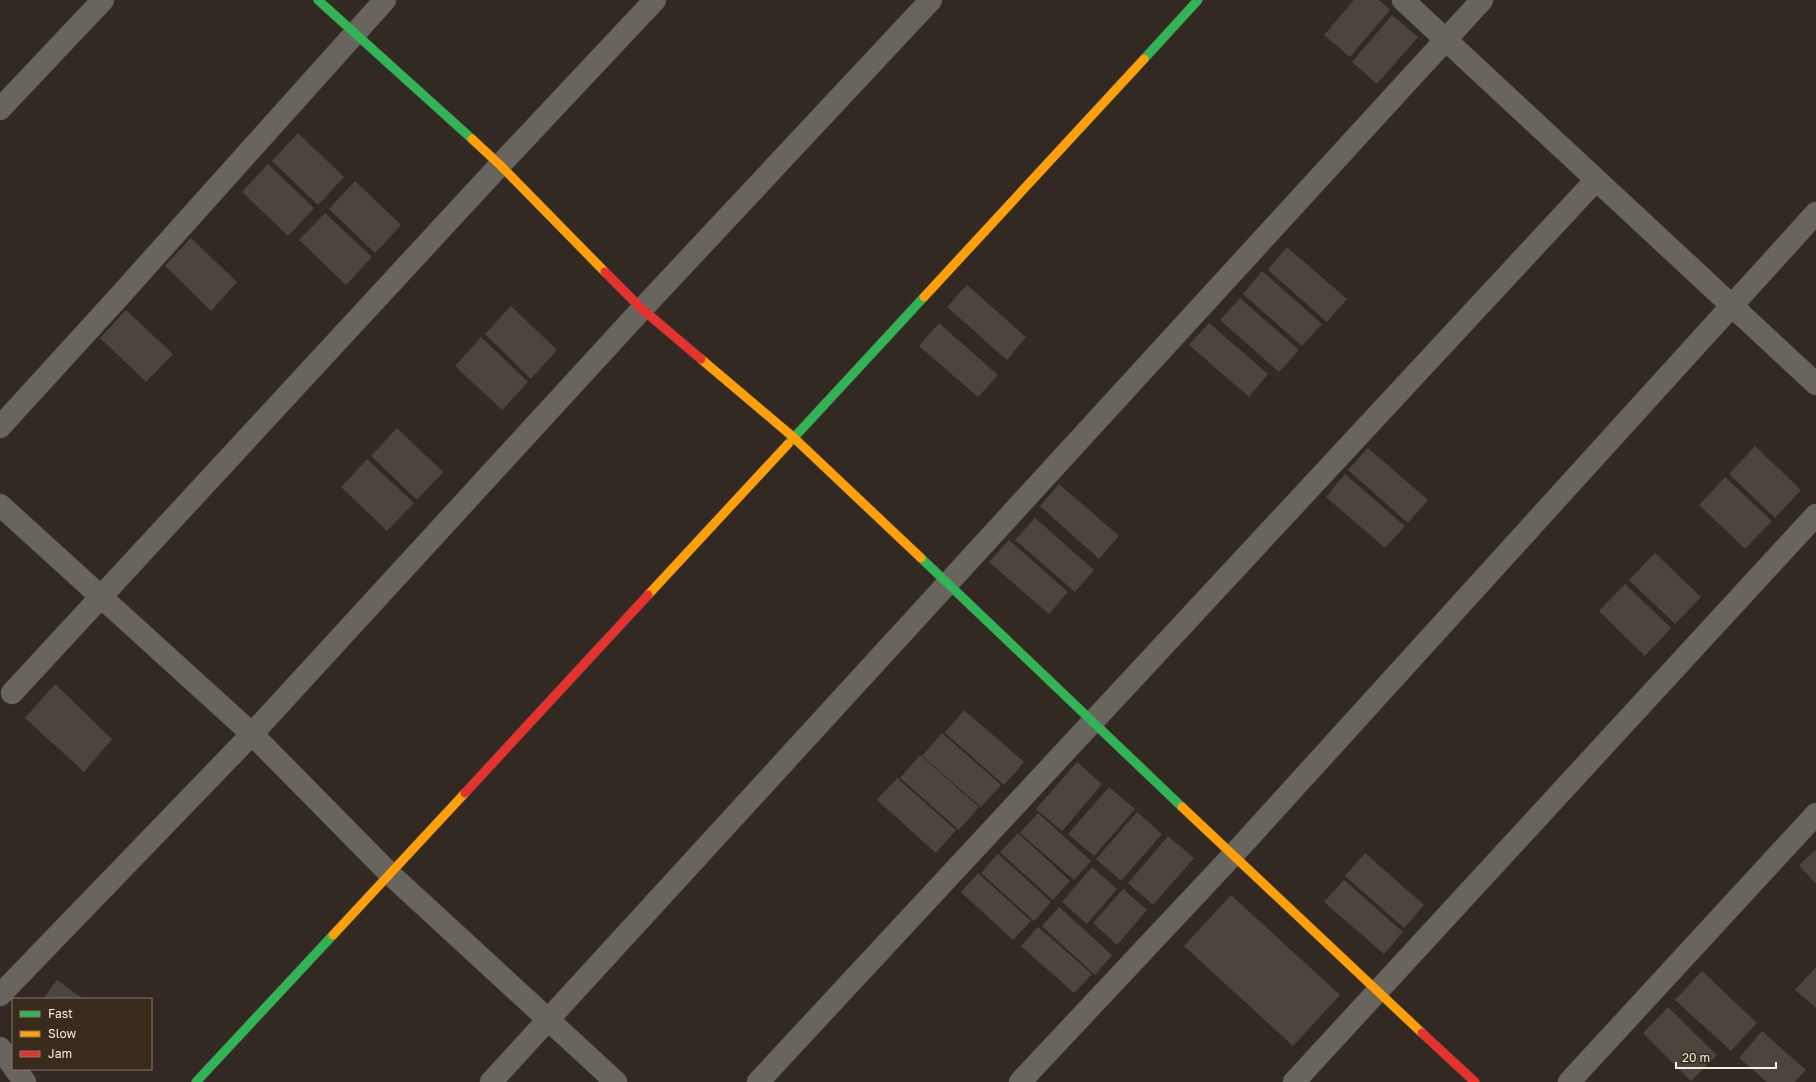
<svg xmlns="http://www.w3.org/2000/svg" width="1816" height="1082" font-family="'Golos Text',sans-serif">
<rect width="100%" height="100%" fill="#322a22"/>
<!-- building -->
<path fill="#4b453e" d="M1354,0H1379L1390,10L1350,57L1324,35Z
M1392,15L1418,37L1377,84L1352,62Z
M298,133L344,177L318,205L272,161Z
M268,164L314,208L288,236L242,192Z
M355,181L401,225L375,253L329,209Z
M325,213L372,257L346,285L299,240Z
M191,238L237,282L211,311L165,266Z
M1287,247L1347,299L1327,322L1268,270Z
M1262,271L1322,324L1302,346L1243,294Z
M967,285L1026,337L1007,360L947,307Z
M1240,298L1299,350L1279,372L1220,320Z
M511,306L557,350L531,379L485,334Z
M126,310L173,354L146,382L100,338Z
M939,323L998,375L978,397L919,346Z
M1209,323L1268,374L1249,397L1189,345Z
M481,337L528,382L502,410L455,366Z
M397,428L443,472L417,500L371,456Z
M1755,446L1801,490L1775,518L1729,474Z
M1368,448L1428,500L1408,523L1348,470Z
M367,459L414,503L387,531L341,487Z
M1345,474L1405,526L1385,548L1326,497Z
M1725,477L1772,521L1745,549L1699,505Z
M1059,484L1119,536L1099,559L1040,506Z
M1035,518L1094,570L1075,592L1015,540Z
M1009,540L1068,592L1049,614L989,562Z
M1655,553L1701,597L1675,624L1629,580Z
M1625,584L1671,628L1645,656L1599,611Z
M55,684L112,739L84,772L25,718Z
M964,710L1024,762L1004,785L945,733Z
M942,733L1001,785L981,807L922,756Z
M920,755L979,807L959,830L900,778Z
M1077,762L1102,784L1062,831L1036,809Z
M897,778L956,830L936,853L877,800Z
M1109,787L1135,809L1094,856L1068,834Z
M1137,812L1162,834L1121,881L1096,859Z
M1038,813L1091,861L1074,880L1020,833Z
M1018,833L1070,881L1053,900L1000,852Z
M1168,836L1194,858L1153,905L1128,883Z
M1816,850V884L1799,865Z
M1365,853L1424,905L1404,928L1345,876Z
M998,854L1051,902L1034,921L981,873Z
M1092,867L1117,889L1087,924L1062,902Z
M978,873L1031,921L1013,940L961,892Z
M1344,880L1403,932L1384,954L1324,902Z
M1123,889L1147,910L1117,945L1093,923Z
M1231,895L1340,995L1293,1046L1184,946Z
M1059,907L1112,955L1095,975L1042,926Z
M1038,927L1092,974L1074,993L1021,946Z
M1816,967V1008L1795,990Z
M1702,971L1757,1023L1731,1051L1675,1000Z
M57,980L83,999H43Z
M1668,1007L1717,1055L1691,1081L1643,1033Z
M1762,1031L1806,1070L1795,1082H1767L1739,1058Z"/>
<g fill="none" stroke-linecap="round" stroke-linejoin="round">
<!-- street casing -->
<g stroke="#4c453f" stroke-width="23">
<path id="street" d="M1403,0L1816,384
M0,109L103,0
M0,427L115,301L385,0
M0,505L252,734L390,874L616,1082
M12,693L500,165L655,0
M0,995L252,734L642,309L931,0
M0,1048L13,1066
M15,1069L25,1082
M491,1082L1482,0
M758,1082L1596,180
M1020,1082L1233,855L1816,213
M1294,1082L1816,515
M1569,1082L1816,814"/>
</g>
<!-- fast casing -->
<g stroke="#4c453f" stroke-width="10">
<path id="fast" d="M318,0L472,139
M1144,59L1198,0
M788,444L924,297
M921,558L1182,807
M196,1082L333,935"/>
</g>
<!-- slow casing -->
<g stroke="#4c453f" stroke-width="10">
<path id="slow" d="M472,139L500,165L605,272
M924,297L1144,59
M701,359L793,437L921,558
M648,595L788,444
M1182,807L1422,1033
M333,935L465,793"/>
</g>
<!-- jam casing -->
<g stroke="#4c453f" stroke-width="10">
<path id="jam" d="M605,272L642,309L701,359
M465,793L648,595
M1422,1033L1475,1082"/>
</g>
<!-- street -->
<use href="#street" stroke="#68645e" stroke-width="22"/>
<!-- fast -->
<use href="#fast" stroke="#30b455" stroke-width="9"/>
<!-- slow -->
<use href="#slow" stroke="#ff9f0a" stroke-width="9"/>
<!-- jam -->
<use href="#jam" stroke="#e5322d" stroke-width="9"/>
</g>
<!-- legend -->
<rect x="12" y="998" width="140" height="72" fill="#392b1b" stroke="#85796b"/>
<rect x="20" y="1011" width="20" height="6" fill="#30b455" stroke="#85796b"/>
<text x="48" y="1018" font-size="12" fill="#f6ede2">Fast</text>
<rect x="20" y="1031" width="20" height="6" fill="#ff9f0a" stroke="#85796b"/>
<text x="48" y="1038" font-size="12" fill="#f6ede2">Slow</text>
<rect x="20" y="1051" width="20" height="6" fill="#e5322d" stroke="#85796b"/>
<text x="48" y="1058" font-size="12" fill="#f6ede2">Jam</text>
<!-- scale -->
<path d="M1676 1062v6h100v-6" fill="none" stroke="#f6ede2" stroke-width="2"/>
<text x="1682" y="1062" font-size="12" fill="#f6ede2" stroke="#392b1b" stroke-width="3" paint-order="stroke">20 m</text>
</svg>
